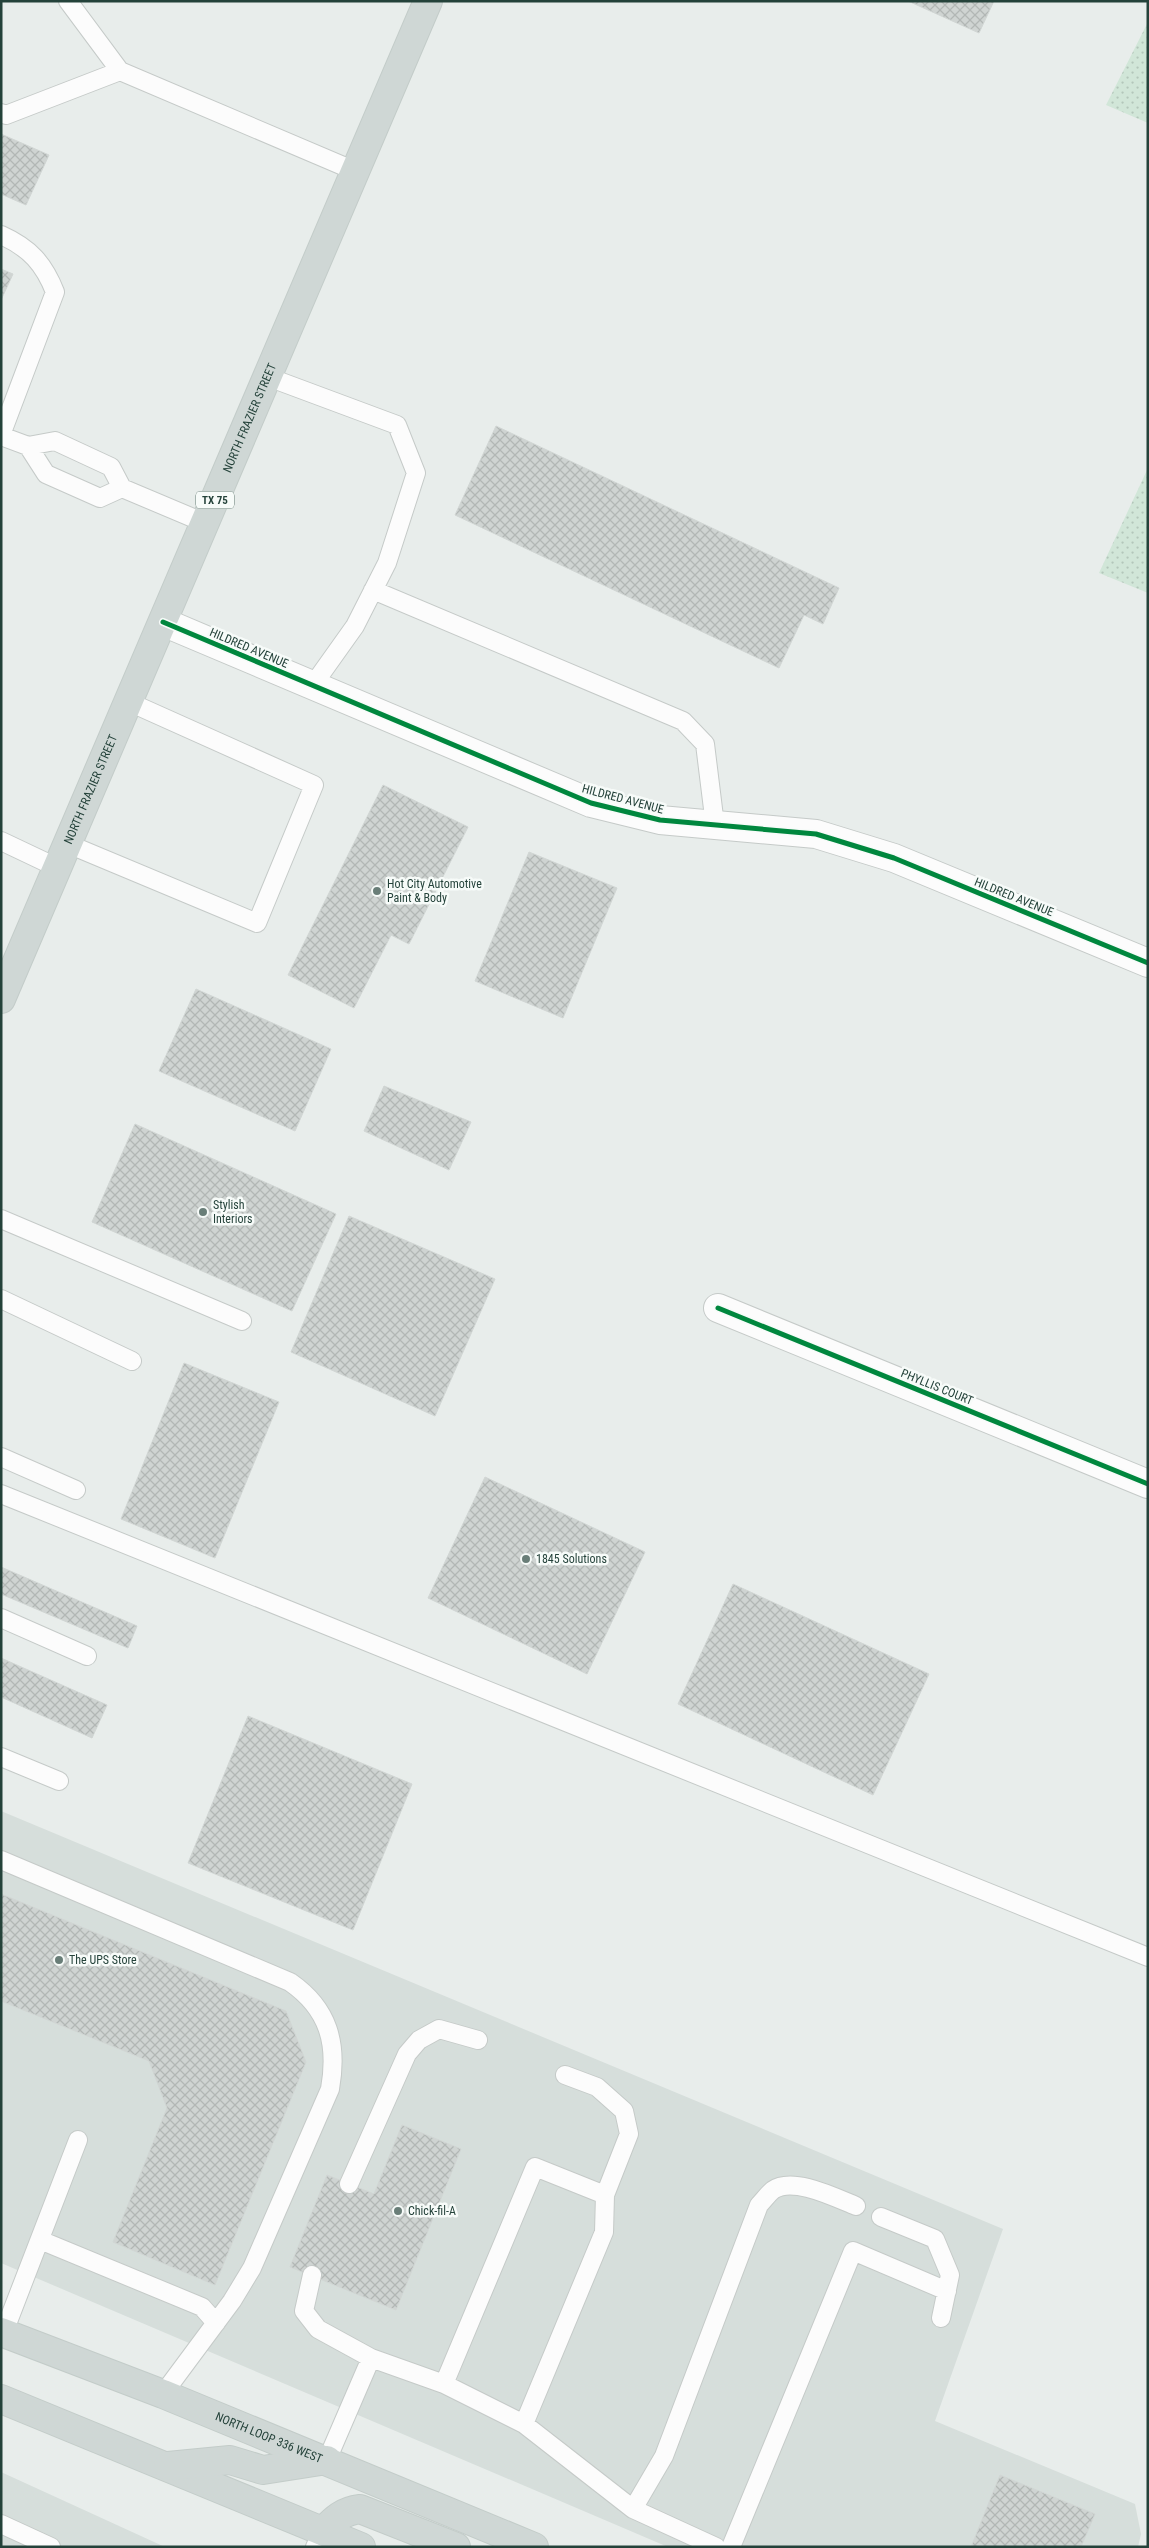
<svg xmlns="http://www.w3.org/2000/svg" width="1149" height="2548" font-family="'Roboto Condensed',sans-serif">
<defs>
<pattern id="park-dots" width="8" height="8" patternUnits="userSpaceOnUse" patternTransform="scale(1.25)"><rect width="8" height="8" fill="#d1e6d8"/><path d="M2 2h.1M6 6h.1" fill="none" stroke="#b3c6ba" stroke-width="1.8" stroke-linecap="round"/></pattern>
<pattern id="building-cross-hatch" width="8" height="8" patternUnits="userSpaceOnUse" patternTransform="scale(1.25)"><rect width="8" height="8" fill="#cfd4d2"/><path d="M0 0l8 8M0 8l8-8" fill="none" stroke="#b2b7b5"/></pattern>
</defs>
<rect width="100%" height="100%" fill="#e8edeb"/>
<!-- built -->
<path fill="#d6dedb" d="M1,1811L1003,2229L935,2421L1135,2504L1141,2534L1138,2547H668L1,2263Z
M1,2472L165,2547H1Z"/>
<!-- park -->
<path fill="url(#park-dots)" d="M1148,22V123L1106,105Z
M1148,468V593L1099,573Z"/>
<!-- building -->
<path fill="url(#building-cross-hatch)" stroke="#d1d6d4" d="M908,1H994L979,33Z
M1,134L49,155L26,205L1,194Z
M1,269L13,274L1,300Z
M496,426L839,588L823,624L804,615L779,668L455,515Z
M383,785L468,827L409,944L391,935L354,1008L288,975Z
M529,852L617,888L563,1018L475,981Z
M196,989L331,1049L295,1131L159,1071Z
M384,1086L471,1122L449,1170L364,1131Z
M135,1124L336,1214L292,1311L92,1222Z
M349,1216L495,1279L435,1416L291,1352Z
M184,1363L279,1402L215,1558L121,1519Z
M485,1477L645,1552L587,1674L428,1598Z
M1,1567L137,1626L128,1648L1,1594Z
M733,1584L929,1674L873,1795L678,1704Z
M1,1658L107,1705L92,1738L1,1697Z
M248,1716L412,1784L353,1930L188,1863Z
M1,1894L286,2011L306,2062L215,2285L113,2242L167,2108L149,2061L1,2001Z
M402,2125L461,2149L396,2310L290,2267L327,2175L374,2194Z
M1000,2475L1095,2514L1081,2547H971Z"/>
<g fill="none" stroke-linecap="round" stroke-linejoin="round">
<!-- service casing -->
<g stroke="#c5cac8" stroke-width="20">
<path id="service" d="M68,1L120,71L355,171
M1,113L6,115L120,71
M1,235C30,248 44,264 55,292L1,435
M268,377L397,425L416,473L387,563L355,626L313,685
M1,436L28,446L55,441L111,467L122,488L205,523
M28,446L46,474L100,498L122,488
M373,590L683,721L705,744L715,825
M1,841L58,868
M68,844L257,923L314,785L129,702
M1,1219L242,1321
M1,1299L132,1361
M1,1457L76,1490
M1,1494L1148,1957
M1,1618L87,1656
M1,1757L59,1781
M1,1860L290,1982C329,2009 338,2044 330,2089L252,2268L232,2301L163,2394
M349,2184L407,2054L419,2040L439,2029L478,2040
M881,2217L935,2239L950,2275L941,2318
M40,2240L202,2307L216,2323
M312,2275L304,2311L318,2329L371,2358L444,2384L524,2424L633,2509L716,2547
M4,2332L78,2140
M444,2384L535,2167L605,2195
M524,2424L604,2232L605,2195L629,2134L624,2111L597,2087L565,2075
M327,2460L371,2358
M633,2509L664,2456L759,2205C763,2201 768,2194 773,2190C793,2176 836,2198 856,2206
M1,2524L51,2547
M315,2547L323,2531
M731,2547L853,2251L947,2291"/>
</g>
<!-- minor casing -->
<g stroke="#c5cac8" stroke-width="30">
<path id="minor" d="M163,622L591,803L660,820L816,834L894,858L1148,963
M718,1308L1148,1484"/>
</g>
<!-- primary casing -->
<g stroke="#c3ccc9" stroke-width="30">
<g id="primary">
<path id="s1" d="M1,999L428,1"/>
<path id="s2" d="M1,2332L163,2394L534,2547"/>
<path d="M1,2399L361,2547"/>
<path d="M168,2466L230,2460L263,2470L327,2460"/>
<path d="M323,2531C335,2519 343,2511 360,2509L456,2547"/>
</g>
</g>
<!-- service -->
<use href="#service" stroke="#fcfcfc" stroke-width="18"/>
<!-- minor -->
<use href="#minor" stroke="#fcfcfc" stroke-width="28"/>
<!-- primary -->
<use href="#primary" stroke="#cfd7d5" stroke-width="28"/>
<!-- cycleway casing -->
<g stroke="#f7fbf9" stroke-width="8">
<path id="cycleway" d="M163,622L591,803L660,820L816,834L894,858L1148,963
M718,1308L1148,1484"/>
</g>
<!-- cycleway -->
<use href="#cycleway" stroke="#00873e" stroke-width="5"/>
</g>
<!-- markers -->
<g fill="#697e78" stroke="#f7fbf9" stroke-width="2">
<circle cx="377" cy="891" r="5"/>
<circle cx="203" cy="1212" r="5"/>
<circle cx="526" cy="1559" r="5"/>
<circle cx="59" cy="1960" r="5"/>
<circle cx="398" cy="2211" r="5"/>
</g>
<g text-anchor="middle" stroke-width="5" stroke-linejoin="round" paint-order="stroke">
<!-- shield labels -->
<rect fill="#f7fbf9" stroke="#637a73" stroke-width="1" x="196" y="491.5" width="38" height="17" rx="4"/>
<g font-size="11" font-weight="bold" fill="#24423a">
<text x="215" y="504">TX 75</text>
</g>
<!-- street labels -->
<g font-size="12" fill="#24423a" stroke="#f7fbf9">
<text dy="4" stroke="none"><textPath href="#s1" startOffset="632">NORTH FRAZIER STREET</textPath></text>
<text transform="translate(249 648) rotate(23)" y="4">HILDRED AVENUE</text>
<text dy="4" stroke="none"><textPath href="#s1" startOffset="228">NORTH FRAZIER STREET</textPath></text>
<text transform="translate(623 799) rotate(15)" y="4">HILDRED AVENUE</text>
<text transform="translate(1014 897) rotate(22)" y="4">HILDRED AVENUE</text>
<text transform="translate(937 1387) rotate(22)" y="4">PHYLLIS COURT</text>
<text dy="4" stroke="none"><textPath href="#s2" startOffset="288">NORTH LOOP 336 WEST</textPath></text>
</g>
<!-- poi labels -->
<g font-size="12" fill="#24423a" stroke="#f7fbf9" text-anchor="start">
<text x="387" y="888">Hot City Automotive<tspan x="387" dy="14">Paint &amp; Body</tspan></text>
<text x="213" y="1209">Stylish<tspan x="213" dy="14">Interiors</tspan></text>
<text x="536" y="1563">1845 Solutions</text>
<text x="69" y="1964">The UPS Store</text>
<text x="408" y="2215">Chick-fil-A</text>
</g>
</g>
<!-- border -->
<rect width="1149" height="2548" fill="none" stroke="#24423a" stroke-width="5"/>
</svg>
